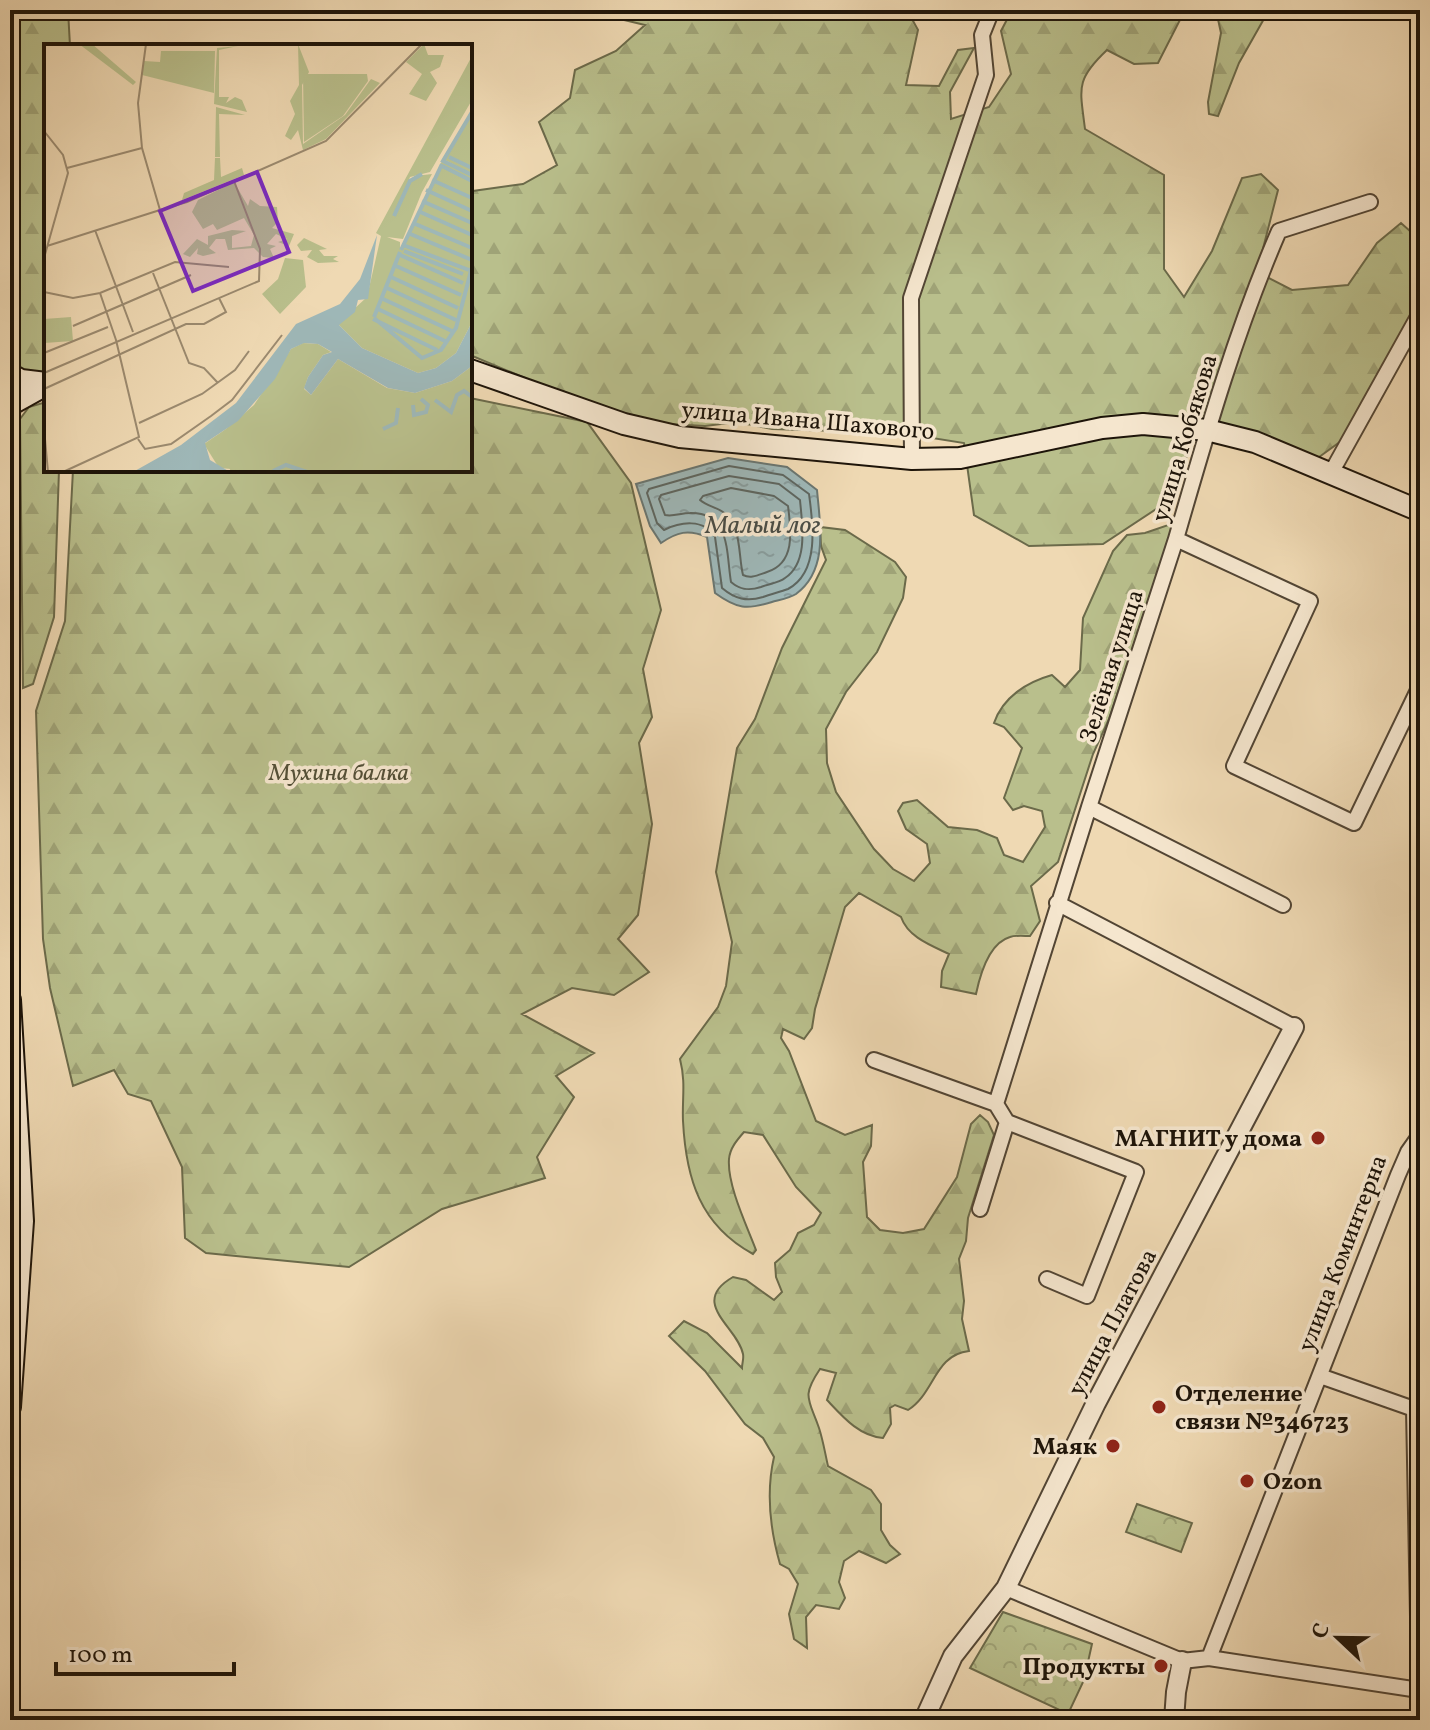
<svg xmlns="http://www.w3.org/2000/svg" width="1430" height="1730" font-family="Vollkorn,serif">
<defs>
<pattern id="forest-firs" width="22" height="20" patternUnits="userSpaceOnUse" patternTransform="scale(2)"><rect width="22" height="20" fill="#b9bf8c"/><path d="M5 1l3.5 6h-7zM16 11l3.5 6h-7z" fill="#9fa377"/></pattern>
<pattern id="park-crowns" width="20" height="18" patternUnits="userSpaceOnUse" patternTransform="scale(2)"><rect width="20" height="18" fill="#b9bf8c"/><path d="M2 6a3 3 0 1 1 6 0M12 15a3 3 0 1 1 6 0" fill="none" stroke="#9fa377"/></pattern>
<pattern id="water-ripples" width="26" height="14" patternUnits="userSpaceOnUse" patternTransform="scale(2)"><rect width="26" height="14" fill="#9eb7b7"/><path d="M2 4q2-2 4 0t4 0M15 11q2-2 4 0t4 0" fill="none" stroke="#889c9c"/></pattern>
</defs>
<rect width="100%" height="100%" fill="#efd9b3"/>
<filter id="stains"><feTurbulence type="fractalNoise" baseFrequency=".0025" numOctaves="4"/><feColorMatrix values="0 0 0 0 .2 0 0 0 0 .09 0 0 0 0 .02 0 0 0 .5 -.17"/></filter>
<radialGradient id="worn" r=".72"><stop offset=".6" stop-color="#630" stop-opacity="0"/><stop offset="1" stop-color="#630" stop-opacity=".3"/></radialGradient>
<!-- forest -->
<path fill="url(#forest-firs)" stroke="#6b6a4a" stroke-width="2" d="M12,10H68L70,46H46V371L43,373L14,374Z
M606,10H907L918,30L906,85L939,86L958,50L974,48L950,92L951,119L989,107L1011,74L1001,31L1012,10H1185L1158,63L1134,64L1107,50C1075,80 1080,88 1085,129L1164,175V269L1184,297L1212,251L1242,178L1261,174L1278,190L1257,272L1292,290L1348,285L1377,243L1401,223L1420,240V298L1348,436L1315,460L1195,425L1176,496L1103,544L1029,546L974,515L964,443L901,433L772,429L737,422L705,426L668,424L591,412L525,378L470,355V195L473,191L523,184L557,165L539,122L570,98L575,70L616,51L645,25L616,18Z
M1216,10H1269L1239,63L1218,116L1209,114L1208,102L1221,33Z
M470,398L587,422L631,483L661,610L643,669L652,717L639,743L652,824L638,915L618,939L649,972L614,995L572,988L522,1014L594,1053L556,1076L574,1097L537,1157L545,1178L442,1209L349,1267L206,1253L185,1238L182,1167L151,1101L128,1094L114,1070L73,1086L50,988L43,939L36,711L65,621L73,470H470Z
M46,402V470H59L54,617L33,684L23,688L20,419L29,407Z
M1174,523L1109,719L1093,754L1058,862L1031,886L1040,921L1030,936C1024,936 1015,935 1010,937C989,943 980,975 976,994L941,987L942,971L949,954C930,945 908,937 901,917L859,893L845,907L815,1009L812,1028L804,1039L783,1029L781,1038L789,1051L816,1121L845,1135L872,1125L871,1146L863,1162L867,1217L880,1230L903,1233L924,1229L957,1177L971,1124L980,1115L988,1122L994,1135L968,1218L966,1241L959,1259L964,1301L962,1319L969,1351C934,1355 935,1393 908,1410L895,1405L890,1408L891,1424L883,1438C859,1436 843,1417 827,1400L836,1373L820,1369C801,1397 809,1399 819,1428C823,1440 825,1453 828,1466L871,1490L881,1504V1530L890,1545L900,1554L886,1563L859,1551L844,1561L839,1582L845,1598L839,1609L816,1605L806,1617L807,1648L794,1639L789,1614L798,1584L789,1569L780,1564C770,1529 766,1492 774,1457L763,1438L745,1424L705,1371L669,1336L684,1321L707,1333L742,1368C742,1363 744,1359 743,1354C738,1327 688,1303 733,1277L746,1280L774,1300L782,1292L776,1277L775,1263L790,1250L798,1233L814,1225L821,1213L796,1187L763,1135L744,1132C737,1140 730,1148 729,1159C727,1185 747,1226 756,1250L753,1254C700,1225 686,1179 683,1121C682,1098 686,1083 680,1059L718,1007L726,986L732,942L716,872L737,748L755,719L782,648L826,560L821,546L820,527L845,530L895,562L906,577L903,598L877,652L846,692L826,729L827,763L836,792L874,849L893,869L914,881L930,863L927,844L906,829L898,811L903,803L917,800L948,827L977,830L997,838L1004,855L1023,862L1045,827L1042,811L1024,806L1013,810L1004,798L1022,748L1004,727L994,723C1003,697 1027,682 1052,675L1065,687L1080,670L1083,618L1113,551L1127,535L1145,533Z"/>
<!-- park -->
<path fill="url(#park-crowns)" stroke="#6b6a4a" stroke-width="2" d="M1137,1504L1192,1523L1181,1552L1126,1532Z
M1003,1612L1092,1644L1084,1680L1068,1714L970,1668Z"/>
<!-- water -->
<path fill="url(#water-ripples)" stroke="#6a7671" stroke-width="2" d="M728,458L787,467L817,490C820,524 829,570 796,594C790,598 779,600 772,602C747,610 737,609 715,593L707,537C688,529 677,532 661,543L650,526L636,484Z"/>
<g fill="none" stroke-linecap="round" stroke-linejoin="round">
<!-- shore -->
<path stroke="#5e6660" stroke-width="2" d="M729,466L783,475L809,494C813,523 820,572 788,589C780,592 771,594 763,597C747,602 735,599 722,588L715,537C704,518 680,522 664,530L657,523L647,493L649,489Z
M729,476L779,484L800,500C802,524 809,562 785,578C779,583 768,584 761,587C749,591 740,590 731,582C726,553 731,512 690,513C681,513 673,517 665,515L659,499L661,495Z
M731,488L774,496L788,506C791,530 796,563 767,572C758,575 751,579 743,575C738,555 742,525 723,512C716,507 707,506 700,500L703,496Z"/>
<!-- minor casing -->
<g stroke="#524534" stroke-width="18">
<path id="minor" d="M1370,202L1279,231C1236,330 1206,435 1176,539L1310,601L1234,766L1354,823L1420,686
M912,459L911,298L986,75L982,35L992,10
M1331,473L1420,313
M1089,807L1176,539
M1057,903L1294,1027
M874,1060L996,1104
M1408,1152L1420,1164
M980,1209L1007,1122
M1047,1279L1087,1296L1136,1172L1007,1122L996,1104L1089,807L1283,905
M1320,1376L1414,1409H1420
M1006,1588L1182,1661L1209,1658L1419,1690
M1209,1658L1398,1175L1408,1152L1420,1135
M1420,1720L1414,1409L1420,1395"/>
</g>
<!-- tertiary casing -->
<g stroke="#524534" stroke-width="22">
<path id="tertiary" d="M924,1720L953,1656L1006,1588L1096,1403L1294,1027
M1174,1720L1176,1692L1182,1661"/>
</g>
<!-- secondary casing -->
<g stroke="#1d1409" stroke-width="24">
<path id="secondary" d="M470,370L624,424L680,437L912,459L960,458L1102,428L1143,424L1207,430L1255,442L1420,511
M10,374L21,380L46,383
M10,405L46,385
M10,1000L23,1221L10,1407"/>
</g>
<!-- minor -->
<use href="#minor" stroke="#f5e6ce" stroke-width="14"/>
<!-- tertiary -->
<use href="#tertiary" stroke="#f5e6ce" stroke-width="18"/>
<!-- secondary -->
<use href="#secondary" stroke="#f5e6ce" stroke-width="20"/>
</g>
<!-- markers -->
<g fill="#8f2418" stroke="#f5e6ce" stroke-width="3">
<circle cx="1318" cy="1138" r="8"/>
<circle cx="1159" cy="1407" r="8"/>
<circle cx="1113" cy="1446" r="8"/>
<circle cx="1247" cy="1481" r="8"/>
<circle cx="1161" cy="1666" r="8"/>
</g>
<g text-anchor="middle" stroke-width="7" stroke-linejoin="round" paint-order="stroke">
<!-- street labels -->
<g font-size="24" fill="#1d1409" stroke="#f5e6ce">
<text transform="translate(808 420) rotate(5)" y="8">улица Ивана Шахового</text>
<text transform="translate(1184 438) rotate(-73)" y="8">улица Кобякова</text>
<text transform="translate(1111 666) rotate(-72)" y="8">Зелёная улица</text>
<text transform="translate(1342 1253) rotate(-69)" y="8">улица Коминтерна</text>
<text transform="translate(1112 1322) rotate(-62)" y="8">улица Платова</text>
</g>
<!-- park labels -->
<g font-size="24" font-style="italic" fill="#545037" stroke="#f5e6ce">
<text x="339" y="780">Мухина балка</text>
</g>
<!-- poi labels -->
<g font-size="24" font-weight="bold" fill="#1d1409" stroke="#f5e6ce" text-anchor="end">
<text x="1302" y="1146">МАГНИТ у дома</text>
<text x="1175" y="1401" text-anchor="start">Отделение<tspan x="1175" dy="28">связи №346723</tspan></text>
<text x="1097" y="1454">Маяк</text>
<text x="1263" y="1489" text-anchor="start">Ozon</text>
<text x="1145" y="1674">Продукты</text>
</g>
<!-- water labels -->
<g font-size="26" font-style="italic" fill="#4a4d46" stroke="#f5e6ce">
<text x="763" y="533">Малый лог</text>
</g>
</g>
<!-- overview -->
<g transform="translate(44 44)">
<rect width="428" height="428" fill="#efd9b3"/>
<path d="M117,7H171L170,49L98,31L100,17L116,18ZM428,12V56L386,128L366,133L363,141L371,132L388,130L378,148L359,195L343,193L356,198V206L398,117L428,132V278L412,309L392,324L374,329L318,304L294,280L323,253L337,192L332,189ZM428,66V130L399,115ZM259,299L274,300L287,308L279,311L264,333L260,345L267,351L294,315L343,344L371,349L408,337L428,322V428H187L173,393L210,361L247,305Z" fill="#b9bf8c"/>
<path d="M35,0H48L92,38L89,41ZM254,0L265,28L258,41L259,100L301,71L327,35L336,39L282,95L259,106L254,86L247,96L241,92L251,70L246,57L255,41ZM194,2L175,6V53H185L182,59L191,53L198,56L203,68L170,60L173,4ZM172,63L201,71L175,70L176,113H171ZM171,114H176L177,133L198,124L200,131L138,156L140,149L170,136ZM190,138L204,162L206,155L216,162L233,163L234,178L228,184L250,190L245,202L234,198L243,195L232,190L223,200L232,202L226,205L230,214L219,213L210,204L184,206L181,195H172L165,204L172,209L159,212L153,210L154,204L146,213L139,210L153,195L164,201V192L188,186L202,187L188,192V204L207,202L210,191L200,174L173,186L169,180L159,185L148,168L154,156ZM260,194L283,205L275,206L280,212H294L289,215L295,218L274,219L263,213L268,206L257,207L253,201ZM241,214L259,216L262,243L236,270L218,250L234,235ZM188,381V392L234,415L232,423L226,428L175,424L160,400Z" fill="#b9bf8c"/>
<path d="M308,358V368L287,387L286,406L278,407L263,395L262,389L281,384ZM353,364L354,390L349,383L341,386L318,410L292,428H279L315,405L334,384L350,377Z" fill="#b9bf8c"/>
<path d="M259,30H323L324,37L299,72L260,98ZM27,273L29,297L0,299V275Z" fill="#b9bf8c"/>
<path d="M380,0L384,11H400L396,23L386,28L393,39L382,57L365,50L378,30L362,18Z" fill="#b9bf8c"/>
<path d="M333,191L324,255L314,256L311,268L295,281L318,304L374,329L392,324L412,309L428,278V322L408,337L371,349L344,344L294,315L267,351L260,344L264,333L279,311L288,308L274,300L260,299L247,305L231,335L194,377L161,399L166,416L186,428H89L137,401L192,359L252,280L296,260L316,235Z" fill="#9eb7b7"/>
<path fill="none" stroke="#9eb7b7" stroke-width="4" d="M428,68L399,117L428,131M405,113L428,124M398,122L428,137M388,136L428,154M382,146L428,167M378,157L428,179M374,167L428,191M350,172L366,137L378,130M369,179L428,204M364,189L428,216M359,201L425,226M357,206L398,120M360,207L419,230M356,211L419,239M352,222L417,251M347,233L414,264M343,244L412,276M339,255L408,287M334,265L401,297M330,273L356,208M330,274L378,314L397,306L412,284L428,223M329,275L393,306M391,356L407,368L413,351L420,347L428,353M369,361L370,371L382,368L384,361L377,355M339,385L352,379L354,364M229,427L242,421L263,428"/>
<path fill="none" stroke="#9b8a6f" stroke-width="2" d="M0,87L19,111L24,129L0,214M98,104L94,59L102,0M23,124L98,104L116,166L143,158L282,97L378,0M51,186L89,288M3,202L116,166M109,229L145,319L160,324L174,339M0,248L29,254L56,249L131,218L185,223M56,249L72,296M29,282L147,231M0,309L64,283M0,329L215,237L216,205L190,137M0,345L142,280H160L182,268L175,254M95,379L158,350L191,326L205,307M0,384L4,428M94,395L101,405L127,400L167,372L188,356L238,291M19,428L95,393L72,296"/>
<path fill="#7b2cbf" fill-opacity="0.15" stroke="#7b2cbf" stroke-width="4" d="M213,128L245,208L149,247L116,167Z"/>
<rect width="428" height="428" fill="none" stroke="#1d1409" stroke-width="4"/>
</g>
<!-- margin -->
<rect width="1430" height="1730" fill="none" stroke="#efd9b3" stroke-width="40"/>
<rect x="12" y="12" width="1406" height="1706" fill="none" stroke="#1d1409" stroke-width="4"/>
<rect x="20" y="20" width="1390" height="1690" fill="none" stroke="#1d1409" stroke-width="2"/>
<!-- north arrow -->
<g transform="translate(1338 1638) rotate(292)" stroke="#f5e6ce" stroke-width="6" paint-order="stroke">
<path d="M0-6L14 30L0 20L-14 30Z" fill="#1d1409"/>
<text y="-12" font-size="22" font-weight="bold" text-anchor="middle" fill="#1d1409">С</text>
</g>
<!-- scale -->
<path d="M56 1662v12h178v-12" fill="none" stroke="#1d1409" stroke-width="4"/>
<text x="68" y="1662" font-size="24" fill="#1d1409" stroke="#f5e6ce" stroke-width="6" paint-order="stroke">100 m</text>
<rect width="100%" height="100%" filter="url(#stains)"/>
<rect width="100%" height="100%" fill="url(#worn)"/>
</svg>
